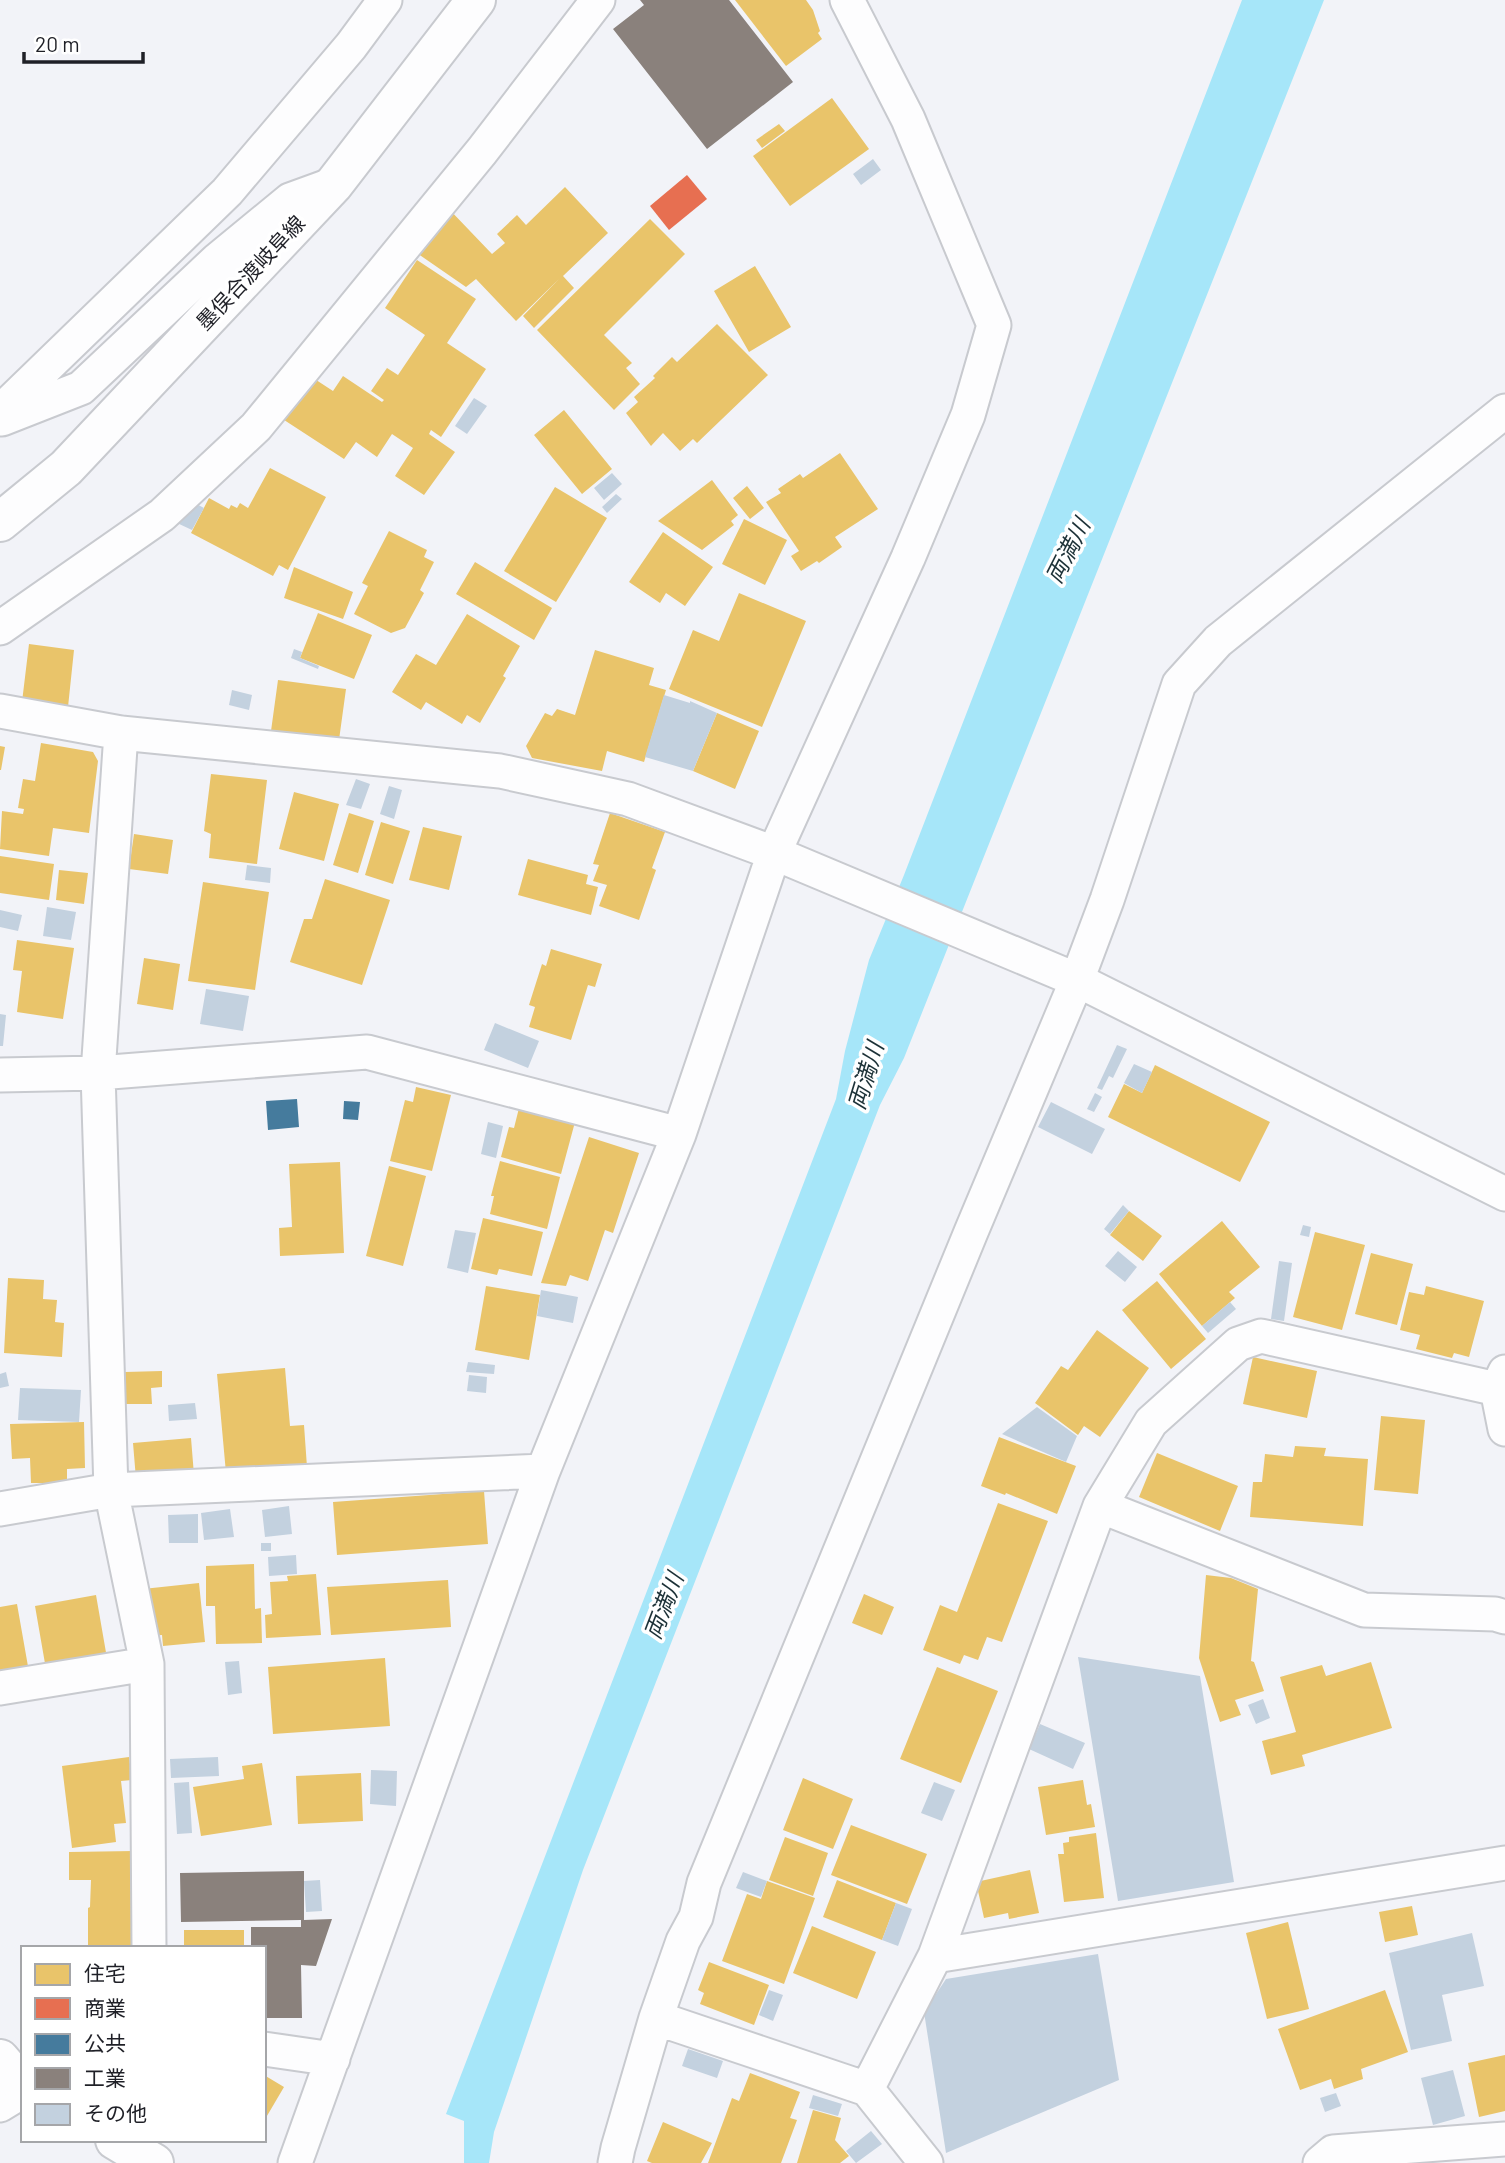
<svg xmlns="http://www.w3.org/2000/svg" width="1505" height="2163" font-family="Barlow,'Noto Sans JP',sans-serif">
<rect width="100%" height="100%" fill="#f2f3f8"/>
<!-- water -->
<path fill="#a6e6f9" d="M1242,0H1324L904,1058L880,1105L583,1870L494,2132L489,2163H464V2121L446,2114L836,1099L845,1051L869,960L904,875Z"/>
<!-- homes -->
<path fill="#e9c46a" d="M735,0H806L813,10L820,31L818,33L822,39L786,66Z
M832,98L869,149L790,206L753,156Z
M779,124L785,131L762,148L756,140Z
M565,187L608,233L563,276L574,288L534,328L523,316L559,279L516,321L476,279L466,287L411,249L447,207L492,254L505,243L497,234L517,215L526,225Z
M650,219L685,254L604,335L632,363L626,368L640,384L614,410L537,330Z
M417,260L476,299L447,343L486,369L441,437L431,430L429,434L455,452L424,495L395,476L413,448L392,434L377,457L356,442L344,459L278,416L307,374L333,391L343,376L382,402L384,400L371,391L387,368L398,375L425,335L385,308Z
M755,266L791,327L749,352L714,291Z
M717,324L768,375L697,443L693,439L680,451L663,433L651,446L626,413L638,402L634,397L655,378L653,376L672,357L677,362Z
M564,410L612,469L582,494L534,435Z
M840,453L878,509L835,537L842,547L819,563L817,561L801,571L791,556L799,551L766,502L781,493L778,489L800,474L803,478Z
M270,468L326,497L288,570L279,565L273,576L191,533L209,498L229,509L231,505L237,508L240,503L248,508Z
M712,480L738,515L731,521L734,525L702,550L658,521Z
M747,486L764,508L750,519L733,498Z
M555,487L607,518L556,602L504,571Z
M744,519L787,540L765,585L722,564Z
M389,531L427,550L424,557L434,562L420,590L424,593L405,628L391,633L354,614L368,586L362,583Z
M663,532L713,567L685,606L666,593L660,603L629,582Z
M475,562L552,608L534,640L456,594Z
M294,567L353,592L343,619L284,598Z
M739,593L806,621L762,727L669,689L693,630L719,641Z
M318,613L372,635L354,679L300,658Z
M467,614L520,646L503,676L506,678L480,723L467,715L462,724L426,702L421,710L392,692L416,654L436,665Z
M29,644L74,650L68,707L22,702Z
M595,650L654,668L649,685L666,690L644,762L607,751L602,771L532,758L526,746L545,713L552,716L557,709L575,715Z
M278,680L346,689L339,740L271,731Z
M717,713L759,731L735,789L693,771Z
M41,743L93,752L98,761L89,833L53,828L49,856L0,849L2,811L23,814L24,809L18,808L23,779L35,781Z
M0,746L5,747L1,770H0Z
M211,774L267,780L257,864L209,858L211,834L204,831Z
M294,792L339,804L324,861L279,849Z
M349,813L374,821L358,873L333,865Z
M610,813L665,832L652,868L656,870L639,920L599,906L607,885L593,881L599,865L593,864Z
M381,822L410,831L393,884L365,875Z
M423,827L462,836L449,890L409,880Z
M134,834L173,840L168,874L129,869Z
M0,856L54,864L49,900L0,893Z
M528,859L588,875L586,884L598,887L591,915L518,895Z
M59,870L88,873L84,904L56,900Z
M325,879L390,900L362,985L290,962L304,919H312Z
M203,882L269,892L255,990L188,981Z
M17,940L74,948L63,1019L17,1012L22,971L13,970Z
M551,949L602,964L595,987L588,985L571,1040L529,1027L535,1007L529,1005L542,964L546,966Z
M144,958L180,964L173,1010L137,1004Z
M1155,1065L1270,1122L1240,1182L1108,1117L1124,1084L1142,1093Z
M416,1087L451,1095L432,1171L390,1161L405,1100L413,1102Z
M519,1108L575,1122L561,1174L501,1157L509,1127L514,1128Z
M589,1137L639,1153L613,1233L605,1230L588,1281L570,1275L566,1286L541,1283Z
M500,1161L560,1177L547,1229L490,1214L494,1196H491Z
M340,1162L344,1253L280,1256L279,1228L292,1227L289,1164Z
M389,1166L426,1176L403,1266L366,1256Z
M1129,1211L1162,1236L1143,1261L1110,1235Z
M483,1218L543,1232L532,1276L499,1269L497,1275L471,1269Z
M1222,1221L1260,1267L1229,1292L1235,1298L1202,1326L1159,1274Z
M1315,1232L1365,1245L1342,1330L1293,1317Z
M1371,1253L1413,1264L1397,1325L1355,1314Z
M8,1278L44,1280L43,1299L57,1300L55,1322L64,1323L62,1357L4,1353Z
M1157,1281L1206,1339L1171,1369L1122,1310Z
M486,1286L540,1295L529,1360L475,1350Z
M1426,1286L1484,1301L1469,1357L1454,1353L1452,1358L1416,1349L1420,1335L1400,1330L1409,1292L1424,1295Z
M1097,1330L1149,1368L1100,1437L1084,1426L1078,1435L1035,1403L1061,1366L1068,1370Z
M1253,1357L1317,1371L1307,1418L1243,1404Z
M285,1368L290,1426L304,1425L307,1467L226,1473L217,1374Z
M162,1371V1387L151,1388L152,1404H126L125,1372Z
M1381,1416L1425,1420L1418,1494L1374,1490Z
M84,1422L85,1468L67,1469V1483H31L30,1458L12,1459L10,1424Z
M999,1437L1076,1466L1057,1514L1006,1493L1005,1495L981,1486Z
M191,1438L194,1475L136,1479L133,1443Z
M1295,1446L1326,1448L1324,1456L1368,1459L1363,1526L1250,1517L1253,1482H1262L1265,1454L1293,1457Z
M1157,1453L1238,1486L1220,1531L1139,1497Z
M484,1491L488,1544L337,1555L333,1502Z
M998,1503L1048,1521L1002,1642L987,1637L978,1660L964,1655L960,1664L923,1650L940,1605L957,1612Z
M254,1564L255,1609L261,1608L262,1643L216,1644L215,1606H206V1566Z
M316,1574L321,1635L266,1638L265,1615L272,1614L270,1582L288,1581L287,1576Z
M1206,1575L1231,1578L1258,1589L1251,1661L1254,1662L1264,1691L1235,1700L1241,1715L1220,1722L1199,1658Z
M448,1580L451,1627L331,1635L327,1587Z
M199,1583L205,1642L163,1646L162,1635L148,1636L143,1589Z
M864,1594L894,1607L882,1635L852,1623Z
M96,1595L108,1664L47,1675L35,1606Z
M17,1604L29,1672L0,1683V1607Z
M385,1658L390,1726L273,1734L268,1667Z
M1371,1662L1392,1728L1302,1755L1305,1766L1271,1775L1262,1741L1296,1732L1280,1677L1322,1665L1326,1676Z
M937,1667L998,1691L961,1783L900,1759Z
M129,1757L132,1780L121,1781L126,1823L114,1824L116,1842L72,1848L62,1766Z
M262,1763L272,1825L201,1836L193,1787L244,1779L242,1766Z
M361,1773L363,1821L298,1824L296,1776Z
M803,1778L853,1799L833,1849L783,1830Z
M1083,1780L1087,1805L1091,1804L1095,1827L1046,1835L1038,1787Z
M851,1825L927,1854L907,1904L831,1875Z
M1096,1833L1104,1898L1064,1902L1058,1854H1064L1063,1843L1069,1842V1837Z
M785,1837L828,1853L813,1896L769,1880Z
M134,1851L135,1948H88V1908L90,1907L91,1880H69V1852Z
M1030,1870L1039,1913L1009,1919L1008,1913L984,1918L976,1882Z
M837,1880L896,1903L882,1940L823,1917Z
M767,1881L815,1898L784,1984L722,1961L747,1894L761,1899Z
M1412,1906L1418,1935L1385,1942L1379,1912Z
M1288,1922L1309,2009L1267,2019L1246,1933Z
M812,1926L876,1952L857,1999L793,1973Z
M184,1930H244V1948H184Z
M709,1962L769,1985L754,2025L700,2004L704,1993L698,1990Z
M1385,1990L1408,2052L1361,2069L1363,2079L1334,2089L1331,2079L1300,2090L1278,2029Z
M1505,2055V2111L1479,2117L1468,2063Z
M750,2073L800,2092L790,2118L797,2120L781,2163H708L732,2098L739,2101Z
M264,2075L284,2087L264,2121Z
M813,2110L841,2118L835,2140L849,2156L840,2163H797Z
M663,2122L712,2143L701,2163H652L647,2161Z"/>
<!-- shops -->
<path fill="#e76f51" d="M687,175L707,199L669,230L650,206Z"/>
<!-- public -->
<path fill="#457b9d" d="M297,1099L299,1127L268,1130L266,1101Z
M344,1101L360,1102L358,1120L343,1119Z"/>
<!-- industry -->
<path fill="#8a817c" d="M640,0H729L793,82L707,149L613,29L644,5Z
M304,1871V1920L332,1919L316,1966L301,1965L302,2018H264V1948H251V1927H301V1920L181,1922L180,1873Z"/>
<!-- building -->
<path fill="#c3d1df" d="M873,159L881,170L861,185L853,174Z
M474,398L487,406L467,434L455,426Z
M612,473L622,484L604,500L594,488Z
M616,494L622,499L607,513L602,507Z
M189,500L204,508L192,530L177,523Z
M294,649L302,652L300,658L319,666L318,669L291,658Z
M232,690L252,695L249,710L229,705Z
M664,695L690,703V701L717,713L693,771L645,757Z
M356,779L370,784L361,809L346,805Z
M389,786L402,790L394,819L380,814Z
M247,865L271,868L270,883L245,880Z
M47,907L76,912L71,940L43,936Z
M0,910L22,915L18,931L0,927Z
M206,989L249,996L243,1031L200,1024Z
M0,1014L6,1015L3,1046H0Z
M495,1023L539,1041L528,1068L484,1050Z
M1117,1045L1127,1049L1113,1078L1109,1076L1102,1090L1097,1088Z
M1134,1064L1152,1072L1142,1093L1124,1083Z
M1095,1093L1102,1097L1094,1112L1087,1109Z
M1051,1102L1105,1129L1092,1154L1038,1127Z
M488,1122L503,1126L496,1158L481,1154Z
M1123,1205L1129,1211L1110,1234L1104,1229Z
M1303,1225L1311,1227L1309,1237L1300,1235Z
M455,1230L476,1233L468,1273L447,1268Z
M1118,1251L1137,1267L1125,1282L1105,1266Z
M1279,1261L1292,1263L1284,1321L1271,1319Z
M541,1290L578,1297L573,1323L537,1316Z
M1230,1302L1236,1309L1208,1333L1202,1326Z
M468,1362L495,1365L494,1374L466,1372Z
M6,1372L9,1386L0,1388V1374Z
M469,1375L487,1377L486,1393L467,1391Z
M20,1388L81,1390L79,1422L18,1420Z
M195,1403L197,1419L169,1421L168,1405Z
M1037,1407L1077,1436L1066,1462L1002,1434Z
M289,1506L292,1534L265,1537L262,1510Z
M230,1509L234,1537L204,1540L201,1513Z
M198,1514V1543H169L168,1515Z
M261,1543H271V1551H261Z
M296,1555L297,1574L269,1576L268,1557Z
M1078,1657L1200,1676L1234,1882L1118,1901Z
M239,1661L242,1693L228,1695L225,1662Z
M1263,1699L1270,1718L1256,1724L1248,1705Z
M1040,1724L1085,1743L1073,1769L1029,1749Z
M218,1757L219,1776L171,1778L170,1759Z
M371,1770L397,1771L396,1806L370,1804Z
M189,1782L192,1833L177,1834L174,1783Z
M934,1782L955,1790L942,1821L921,1813Z
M743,1872L767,1881L761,1897L736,1888Z
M320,1880L322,1911L306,1912L304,1881Z
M896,1903L912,1909L898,1946L882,1940Z
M1472,1933L1484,1986L1442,1995L1452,2041L1411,2050L1389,1953Z
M1098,1954L1119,2080L946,2153L924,2012L946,1979Z
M769,1990L783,1995L773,2021L759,2015Z
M688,2049L723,2061L717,2078L682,2066Z
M1453,2070L1465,2116L1433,2125L1421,2078Z
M1336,2093L1341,2106L1325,2112L1320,2098Z
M813,2095L842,2104L838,2116L809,2108Z
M871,2131L882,2144L856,2163L846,2151Z"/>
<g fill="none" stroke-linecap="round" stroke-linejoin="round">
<!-- street casing -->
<g stroke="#c8cacf" stroke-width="37">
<path id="street" d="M0,412L227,192L351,46L385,0
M2,419L81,388L217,260L290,200L334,184
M0,628L162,515L256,427L482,151L598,0
M0,711L121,733L500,771L628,799L774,853L1077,980L1505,1194
M121,733L98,1073L111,1490L147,1664L149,1948
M0,1075L98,1073L367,1052L679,1134
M1505,1372L1497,1389L1505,1429
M1100,1506L1364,1610L1495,1614L1505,1617
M0,1509L111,1490L543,1471
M0,1688L147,1664
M935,1956L1505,1863
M656,2018L867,2089L926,2163
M264,2049L333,2059
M867,2089L935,1956L1100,1506L1151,1422L1238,1344L1261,1336L1497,1389
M0,2105L23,2091
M295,2163L543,1471L679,1134L774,853L908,558L968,415L994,325L908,119L847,0
M615,2163L618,2148L656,2018L683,1941L696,1917L704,1883L971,1232L1077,980L1107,900L1179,684L1218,641L1505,411
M1320,2163L1333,2152L1505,2139"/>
</g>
<!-- secondary casing -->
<g stroke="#c8cacf" stroke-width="42">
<path id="secondary" d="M0,522L66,468L334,184L476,0
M0,2059L23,2086
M115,2140L154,2163"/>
</g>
<!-- street -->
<use href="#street" stroke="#fdfdfe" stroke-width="33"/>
<!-- secondary -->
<use href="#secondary" stroke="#fdfdfe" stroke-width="38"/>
</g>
<g text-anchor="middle" stroke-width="7" stroke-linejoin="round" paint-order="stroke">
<!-- street labels -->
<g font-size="21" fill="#1f2027" stroke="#fff">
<text transform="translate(251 273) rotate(-47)" y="7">墨俣合渡岐阜線</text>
</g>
<!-- water labels -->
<g font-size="23" font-style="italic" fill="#1c3137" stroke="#fff">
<text transform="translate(1068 551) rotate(-63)" y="8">両満川</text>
<text transform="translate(866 1076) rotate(-73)" y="8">両満川</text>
<text transform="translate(664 1606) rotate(-69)" y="8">両満川</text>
</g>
</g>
<!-- legend -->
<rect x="21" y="1946" width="245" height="196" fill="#ffffff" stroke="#a5a6a9" stroke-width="2"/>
<rect x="35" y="1964" width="35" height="21" fill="#e9c46a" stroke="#a5a6a9" stroke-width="2"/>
<text x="84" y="1981" font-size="21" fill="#1f2027">住宅</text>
<rect x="35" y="1998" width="35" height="21" fill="#e76f51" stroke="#a5a6a9" stroke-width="2"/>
<text x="84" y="2016" font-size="21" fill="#1f2027">商業</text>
<rect x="35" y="2034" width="35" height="21" fill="#457b9d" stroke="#a5a6a9" stroke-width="2"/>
<text x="84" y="2051" font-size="21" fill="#1f2027">公共</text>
<rect x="35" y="2068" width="35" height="21" fill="#8a817c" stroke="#a5a6a9" stroke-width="2"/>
<text x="84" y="2086" font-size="21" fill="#1f2027">工業</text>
<rect x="35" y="2104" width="35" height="21" fill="#c3d1df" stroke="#a5a6a9" stroke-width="2"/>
<text x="84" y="2121" font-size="21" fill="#1f2027">その他</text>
<!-- scale -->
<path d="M24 52v10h119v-10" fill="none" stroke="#1f2027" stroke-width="3.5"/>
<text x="35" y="52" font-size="21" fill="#1f2027" stroke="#ffffff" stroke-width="5" paint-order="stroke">20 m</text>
</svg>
